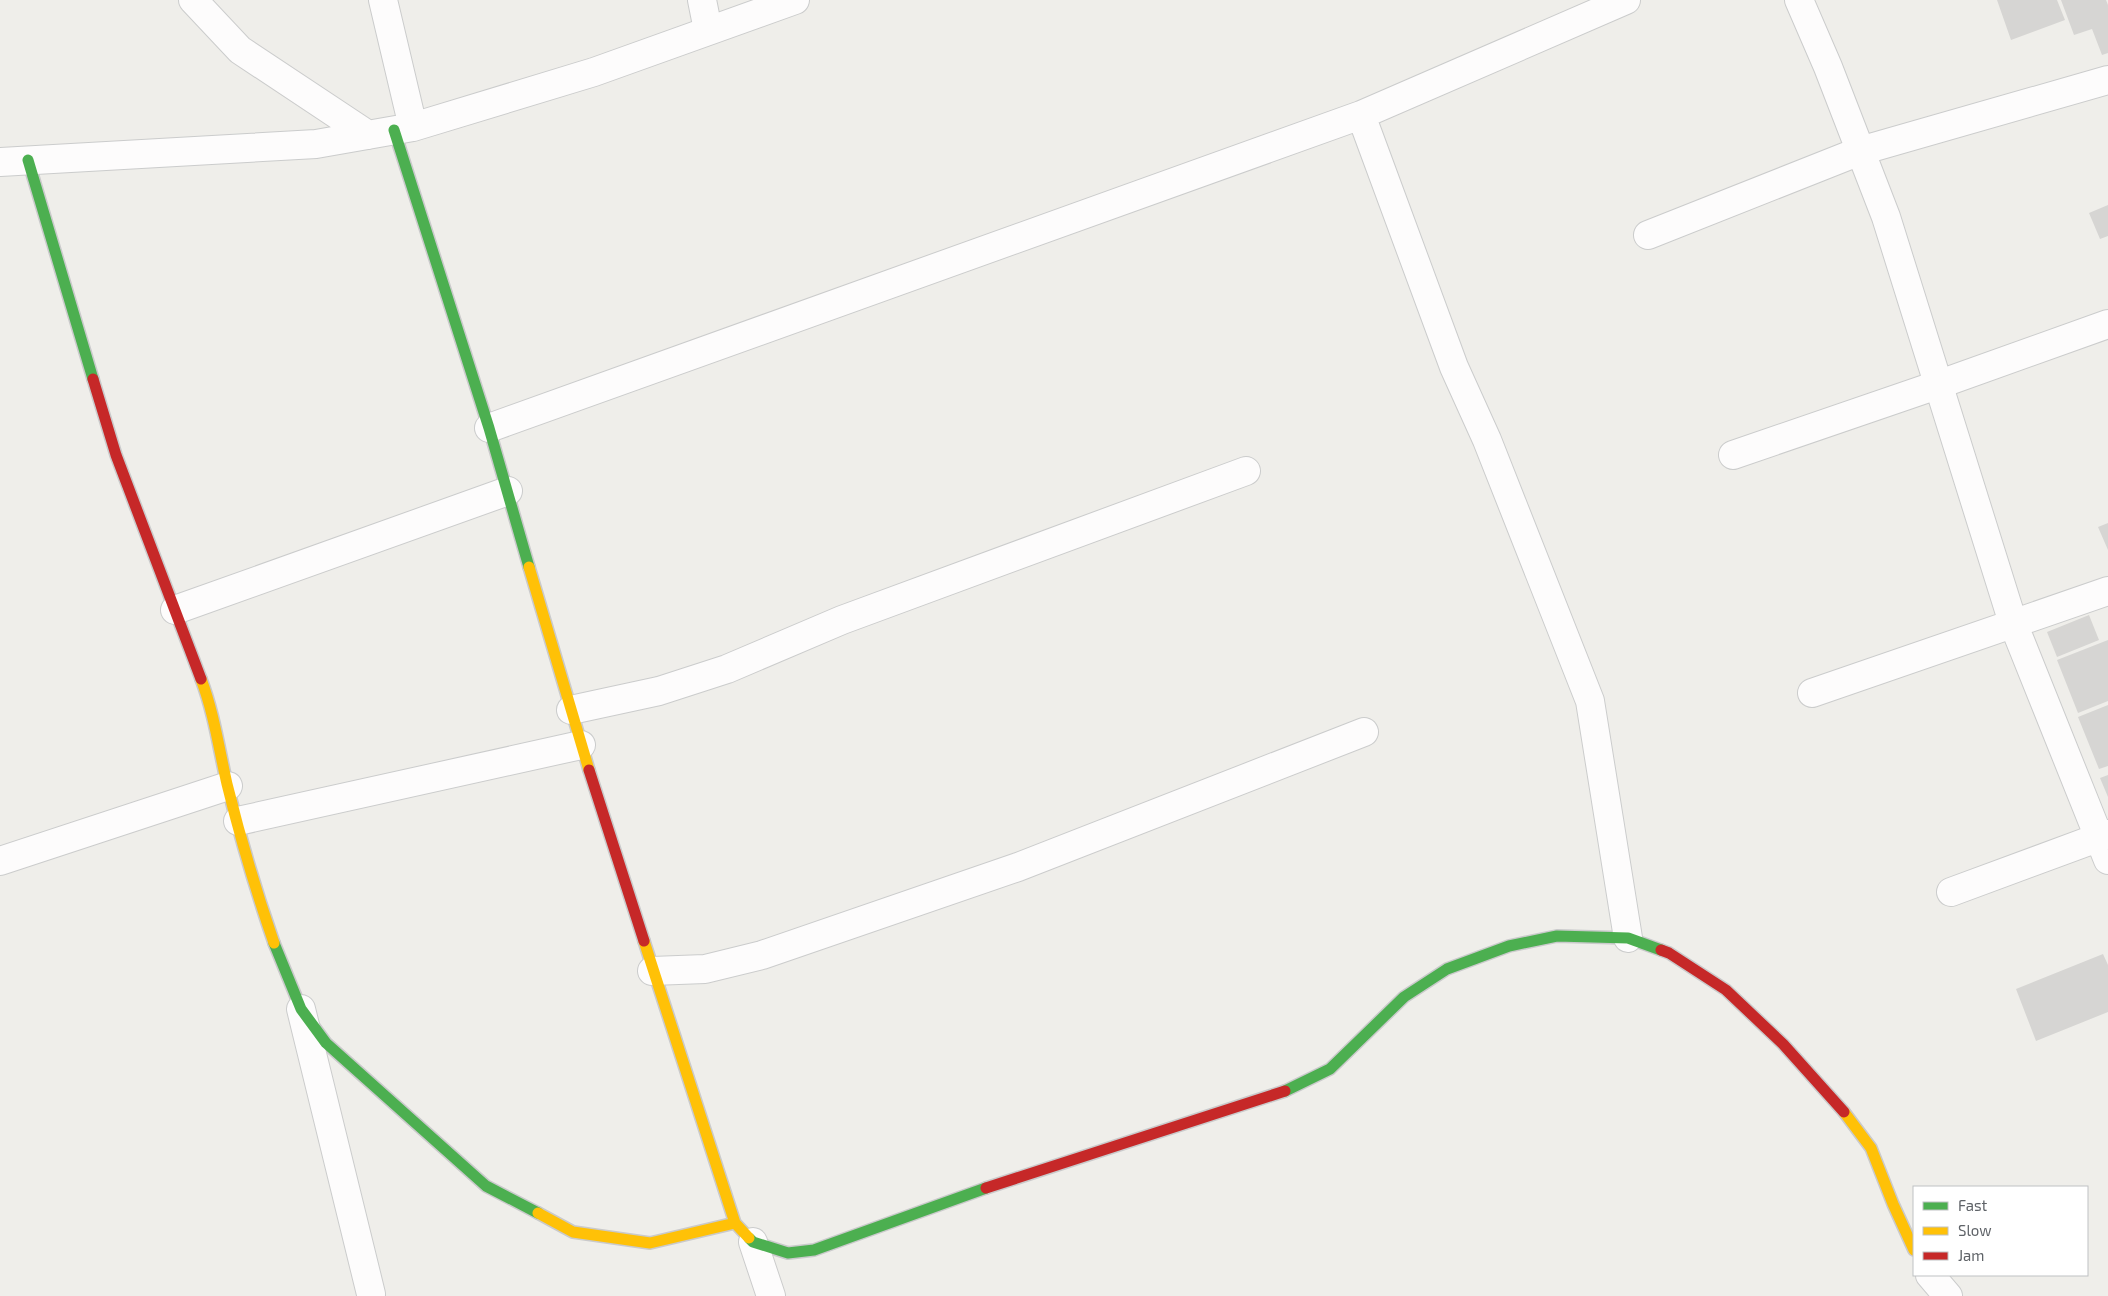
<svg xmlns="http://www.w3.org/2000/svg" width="2108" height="1296" font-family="'Exo 2',sans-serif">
<rect width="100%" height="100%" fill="#efeeea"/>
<!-- building -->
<path fill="#d6d5d3" d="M1997,0H2057L2065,20L2011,40Z
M2061,0H2106L2108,5V53L2102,55L2092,29L2074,35Z
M2108,205V236L2100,239L2089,213Z
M2108,523V550L2098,527Z
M2089,615L2099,640L2057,657L2047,632Z
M2108,640V701L2078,713L2057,660Z
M2108,705V766L2099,769L2078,717Z
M2108,775V797L2100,778Z
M2103,954L2108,965V1012L2036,1041L2016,989Z"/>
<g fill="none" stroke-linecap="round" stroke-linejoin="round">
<!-- street casing -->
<g stroke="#cbcccc" stroke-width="30">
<path id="street" d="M193,0L240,50L368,135
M383,0L413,127
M702,0L708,30
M1799,0L1828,67L1886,217L2013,623L2108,860
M1361,115L1454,367L1487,440L1590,701L1628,938
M0,162L316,144L413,127L594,72L795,0
M1648,235L1860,151L2108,80
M489,428L1361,115L1626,0
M1733,455L1940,384L2108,324
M175,610L508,491
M1812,693L2108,591
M571,710L659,691L727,669L842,620L1246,471
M238,821L581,745
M0,861L228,786
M1951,892L2108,834
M652,971L705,969L762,955L1018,867L1364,732
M301,1009L371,1294
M753,1242L771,1296
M1930,1275L1948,1296"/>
</g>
<!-- fast casing -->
<g stroke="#cacacb" stroke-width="14">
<path id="fast" d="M394,130L489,428L529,567
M28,160L93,379
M274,943L301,1009L326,1043L486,1186L538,1213
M1285,1091L1330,1069L1404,997L1447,969L1509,946L1557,936L1628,938L1661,950
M749,1238L753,1242L788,1253L814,1250L986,1188"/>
</g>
<!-- slow casing -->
<g stroke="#cacacb" stroke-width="14">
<path id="slow" d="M529,567L589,770
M201,679C214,713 219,749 227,784C240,837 256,891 274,943
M644,941L735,1223L749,1238
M1844,1112L1871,1148L1893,1204L1914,1250
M538,1213L573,1232L650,1243L735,1223"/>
</g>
<!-- jam casing -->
<g stroke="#cacacb" stroke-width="14">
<path id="jam" d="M93,379L116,455L201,679
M589,770L644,941
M1661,950L1669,953L1726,990L1783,1044L1844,1112
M986,1188L1285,1091"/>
</g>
<!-- street -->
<use href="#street" stroke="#fdfcfc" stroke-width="28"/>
<!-- fast -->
<use href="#fast" stroke="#4caf50" stroke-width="11"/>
<!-- slow -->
<use href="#slow" stroke="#ffc107" stroke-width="11"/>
<!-- jam -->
<use href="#jam" stroke="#c62828" stroke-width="11"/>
</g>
<!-- legend -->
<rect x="1913" y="1186" width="175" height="90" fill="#ffffff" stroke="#bfc1c3"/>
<rect x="1923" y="1202" width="25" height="8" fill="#4caf50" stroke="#bfc1c3"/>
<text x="1958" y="1211" font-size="15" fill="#5f6368">Fast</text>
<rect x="1923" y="1227" width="25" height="8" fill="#ffc107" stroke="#bfc1c3"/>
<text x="1958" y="1236" font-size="15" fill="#5f6368">Slow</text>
<rect x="1923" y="1252" width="25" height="8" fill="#c62828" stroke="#bfc1c3"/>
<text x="1958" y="1261" font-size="15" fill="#5f6368">Jam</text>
</svg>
